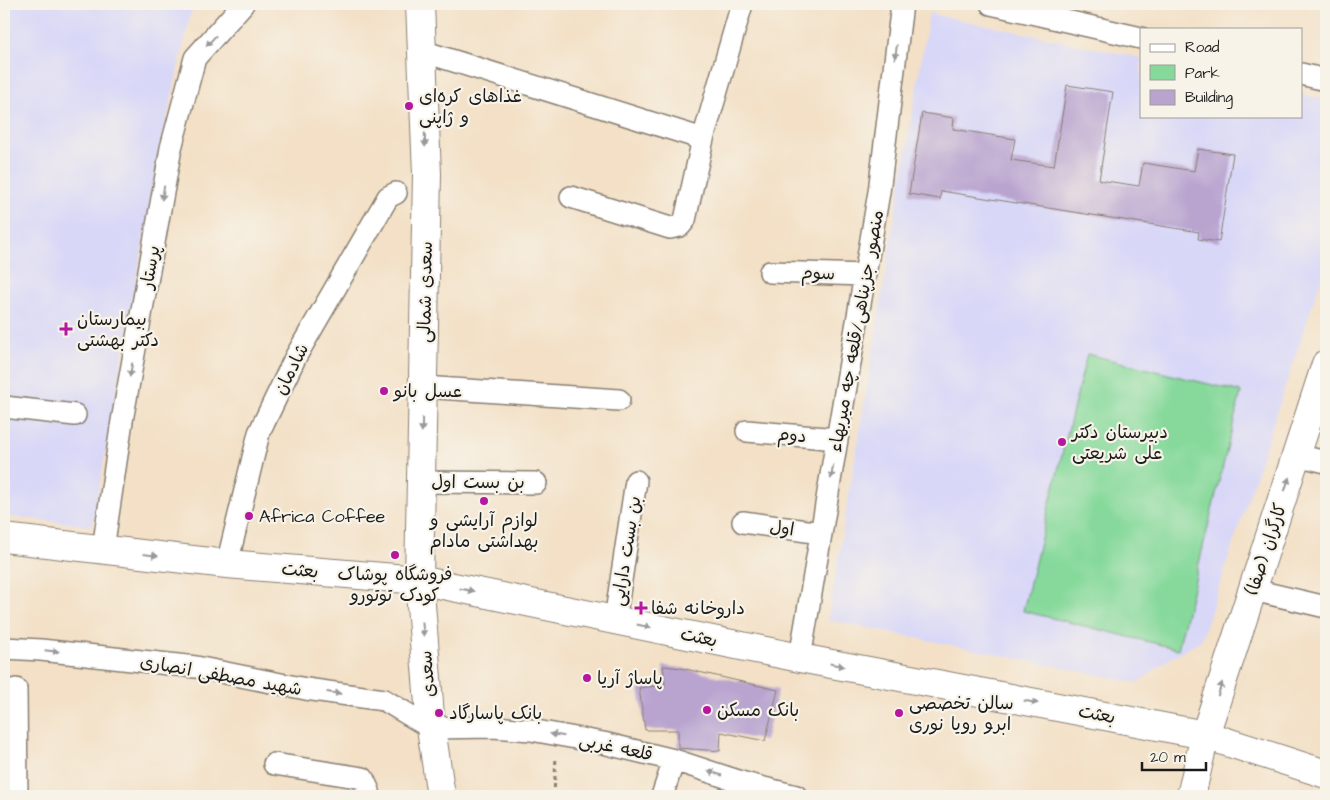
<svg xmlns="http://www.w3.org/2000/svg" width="1330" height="800" font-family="'Architects Daughter','Playpen Sans Arabic',sans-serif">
<rect width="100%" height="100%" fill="#f7f3e8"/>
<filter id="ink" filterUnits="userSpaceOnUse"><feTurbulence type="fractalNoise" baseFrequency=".02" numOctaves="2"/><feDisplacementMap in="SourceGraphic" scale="10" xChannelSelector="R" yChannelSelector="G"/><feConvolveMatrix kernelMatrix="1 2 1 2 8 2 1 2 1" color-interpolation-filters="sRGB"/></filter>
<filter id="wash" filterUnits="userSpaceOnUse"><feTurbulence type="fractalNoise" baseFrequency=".0096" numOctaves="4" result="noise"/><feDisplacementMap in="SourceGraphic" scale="20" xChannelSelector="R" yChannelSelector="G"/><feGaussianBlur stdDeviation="1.12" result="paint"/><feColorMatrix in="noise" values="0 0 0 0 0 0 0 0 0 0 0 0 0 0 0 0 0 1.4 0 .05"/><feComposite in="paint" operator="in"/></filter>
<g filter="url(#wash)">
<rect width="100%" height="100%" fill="#f3e0c6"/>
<!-- built -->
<path fill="#d8d7f8" d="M4,4H193L161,143L92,526L4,516Z
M929,13L1141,58V116H1301V94L1326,100V264L1201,641L1163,663L1138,683L828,620Z"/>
<!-- green -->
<path fill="#86d99b" stroke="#517a5c" d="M1087,354L1241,392L1178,649L1023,611Z"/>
<g id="blocks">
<!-- building -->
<path fill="#b9a4d0" d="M1067,85L1113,92L1099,180L1139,186L1143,163L1194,171L1198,149L1233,154L1219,242L1198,239L1199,232L941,191L940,199L909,194L922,113L954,118L953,129L1015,139L1011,160L1054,166Z
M663,666L681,668L778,690L765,741L721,732L720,751L678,748V730H645L639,688L665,685Z"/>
</g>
</g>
<g filter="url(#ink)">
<use href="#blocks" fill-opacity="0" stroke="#887e71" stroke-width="1"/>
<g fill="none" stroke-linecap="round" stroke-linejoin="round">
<!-- minor casing -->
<g stroke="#887e71" stroke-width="24">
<path id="minor" d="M991,4L1141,38
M422,51L703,139
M1301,74L1326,80
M571,197L670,228L680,226L685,220L703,139L742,4
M770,272L865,275
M423,387L619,400
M4,407L75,415
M747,431L837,439
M1296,455L1326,462
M421,482L536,483
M743,522L821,533
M103,549L122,421L171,148L195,58L243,4
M227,564L259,433L296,356L388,197L396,193
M1253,590L1326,607
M615,620L636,481
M4,648L41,650L196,667L306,689L384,700L431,728L493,727L531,730L603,743L674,760L744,783L796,796
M800,658L879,192L902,4
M16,689L17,796
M274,764L363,778L369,791V796
M662,796L674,760"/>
</g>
<!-- major casing -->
<g stroke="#887e71" stroke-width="30">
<path id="major" d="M420,4L427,174L419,580L431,728L441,796
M4,538L227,564L419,580L800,658L1205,735L1326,774
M1191,796L1205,735L1326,364"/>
</g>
<!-- path -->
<path stroke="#887e71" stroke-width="3" stroke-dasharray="4 4" stroke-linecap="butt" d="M554,796L556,756"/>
<!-- minor -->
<use href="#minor" stroke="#fff" stroke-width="21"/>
<!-- major -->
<use href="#major" stroke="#fff" stroke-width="28"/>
</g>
<!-- one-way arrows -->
<defs><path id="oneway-solid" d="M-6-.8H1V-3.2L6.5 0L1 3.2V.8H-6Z" transform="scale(1.25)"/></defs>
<g fill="#999">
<use href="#oneway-solid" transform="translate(211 41) rotate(132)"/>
<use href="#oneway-solid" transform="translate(896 52) rotate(97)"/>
<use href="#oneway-solid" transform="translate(425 140) rotate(88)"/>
<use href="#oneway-solid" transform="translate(163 193) rotate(100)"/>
<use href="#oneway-solid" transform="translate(131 370) rotate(100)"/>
<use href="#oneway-solid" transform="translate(422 425) rotate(91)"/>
<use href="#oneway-solid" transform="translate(832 472) rotate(100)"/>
<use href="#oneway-solid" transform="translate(1287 484) rotate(-72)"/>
<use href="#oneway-solid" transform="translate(151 555) rotate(7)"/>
<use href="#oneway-solid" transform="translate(467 590) rotate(11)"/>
<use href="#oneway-solid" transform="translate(644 626) rotate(12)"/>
<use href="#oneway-solid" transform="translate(423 629) rotate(85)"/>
<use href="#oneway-solid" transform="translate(52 651) rotate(6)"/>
<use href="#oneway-solid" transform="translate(837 665) rotate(11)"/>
<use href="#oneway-solid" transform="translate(1220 689) rotate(-72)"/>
<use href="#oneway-solid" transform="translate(334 693) rotate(7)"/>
<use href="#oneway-solid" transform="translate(1031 702) rotate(11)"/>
<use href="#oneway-solid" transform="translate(557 735) rotate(-170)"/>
<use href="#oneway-solid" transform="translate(715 773) rotate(-161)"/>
</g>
</g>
<!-- markers -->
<g fill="#b5179e" stroke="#f7f3e8" stroke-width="2">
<circle cx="409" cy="106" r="5"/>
<path d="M63.5 321.5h5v5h5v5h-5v5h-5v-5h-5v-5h5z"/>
<circle cx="384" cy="391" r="5"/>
<circle cx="1062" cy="442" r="5"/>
<circle cx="484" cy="501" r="5"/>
<circle cx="249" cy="516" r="5"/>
<circle cx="395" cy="555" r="5"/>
<path d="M638.5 600.5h5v5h5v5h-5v5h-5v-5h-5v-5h5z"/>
<circle cx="587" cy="678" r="5"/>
<circle cx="707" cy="710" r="5"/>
<circle cx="439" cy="713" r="5"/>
<circle cx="899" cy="713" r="5"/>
</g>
<g text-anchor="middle" stroke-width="4.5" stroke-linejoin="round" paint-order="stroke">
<!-- poi labels -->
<g font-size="18" fill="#1c1c1c" stroke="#f7f3e8" text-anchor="start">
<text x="419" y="102">غذاهای کره‌ای<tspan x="419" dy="21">و ژاپنی</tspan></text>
<text x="77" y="325">بیمارستان<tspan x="77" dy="21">دکتر بهشتی</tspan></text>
<text x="394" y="397">عسل بانو</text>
<text x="1072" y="438">دبیرستان دکتر<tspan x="1072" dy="21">علی شریعتی</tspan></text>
<text x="259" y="522">Africa Coffee</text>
<text x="484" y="526" text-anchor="middle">لوازم آرایشی و<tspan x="484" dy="21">بهداشتی مادام</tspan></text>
<text x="395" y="580" text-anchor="middle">فروشگاه پوشاک<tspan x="395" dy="21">کودک توتورو</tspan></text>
<text x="651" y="614">داروخانه شفا</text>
<text x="597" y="684">پاساژ آریا</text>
<text x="909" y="709">سالن تخصصی<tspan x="909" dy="21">ابرو رویا نوری</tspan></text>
<text x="717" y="716">بانک مسکن</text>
<text x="449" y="719">بانک پاسارگاد</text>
</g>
<!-- street labels -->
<g font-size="18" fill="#1c1c1c" stroke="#f7f3e8">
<text transform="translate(150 267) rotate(-80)" y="6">پرستار</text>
<text transform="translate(818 273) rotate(2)" y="6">سوم</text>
<text transform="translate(425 292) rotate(-89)" y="6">سعدی شمالی</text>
<text transform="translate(856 331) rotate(-80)" y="6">منصور جزپناهی/قلعه چه میربهاء</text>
<text transform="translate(291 369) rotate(-63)" y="6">شادمان</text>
<text transform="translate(792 435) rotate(5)" y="6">دوم</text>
<text x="478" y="488">بن بست اول</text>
<text transform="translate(782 528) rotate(8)" y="6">اول</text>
<text transform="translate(1266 549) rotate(-72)" y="6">کارگران (صفا)</text>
<text transform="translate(626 551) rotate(-81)" y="6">بن بست دارایی</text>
<text transform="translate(300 570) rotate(5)" y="6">بعثت</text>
<text transform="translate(699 637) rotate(12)" y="6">بعثت</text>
<text transform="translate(427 674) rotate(-95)" y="6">سعدی</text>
<text transform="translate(221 675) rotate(10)" y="6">شهید مصطفی انصاری</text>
<text transform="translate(1097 714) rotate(11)" y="6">بعثت</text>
<text transform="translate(616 747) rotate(12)" y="6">قلعه غربی</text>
</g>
</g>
<!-- margin -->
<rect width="1330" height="800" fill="none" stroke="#f7f3e8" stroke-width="20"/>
<!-- legend -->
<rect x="1140" y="28" width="162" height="90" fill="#f7f3e8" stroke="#9f9d96"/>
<rect x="1150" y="44" width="25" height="8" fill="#ffffff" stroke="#9f9d96"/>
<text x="1185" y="52" font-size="15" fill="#1c1c1c">Road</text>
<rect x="1150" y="65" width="25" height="15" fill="#86d99b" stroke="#9f9d96"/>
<text x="1185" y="78" font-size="15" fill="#1c1c1c">Park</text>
<rect x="1150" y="90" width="25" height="15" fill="#b9a4d0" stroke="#9f9d96"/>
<text x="1185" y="102" font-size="15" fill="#1c1c1c">Building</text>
<!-- scale -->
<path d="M1142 762v8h64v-8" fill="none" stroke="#1c1c1c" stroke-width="2.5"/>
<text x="1150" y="762" font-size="15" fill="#1c1c1c" stroke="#f7f3e8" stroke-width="4" paint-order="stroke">20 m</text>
</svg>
